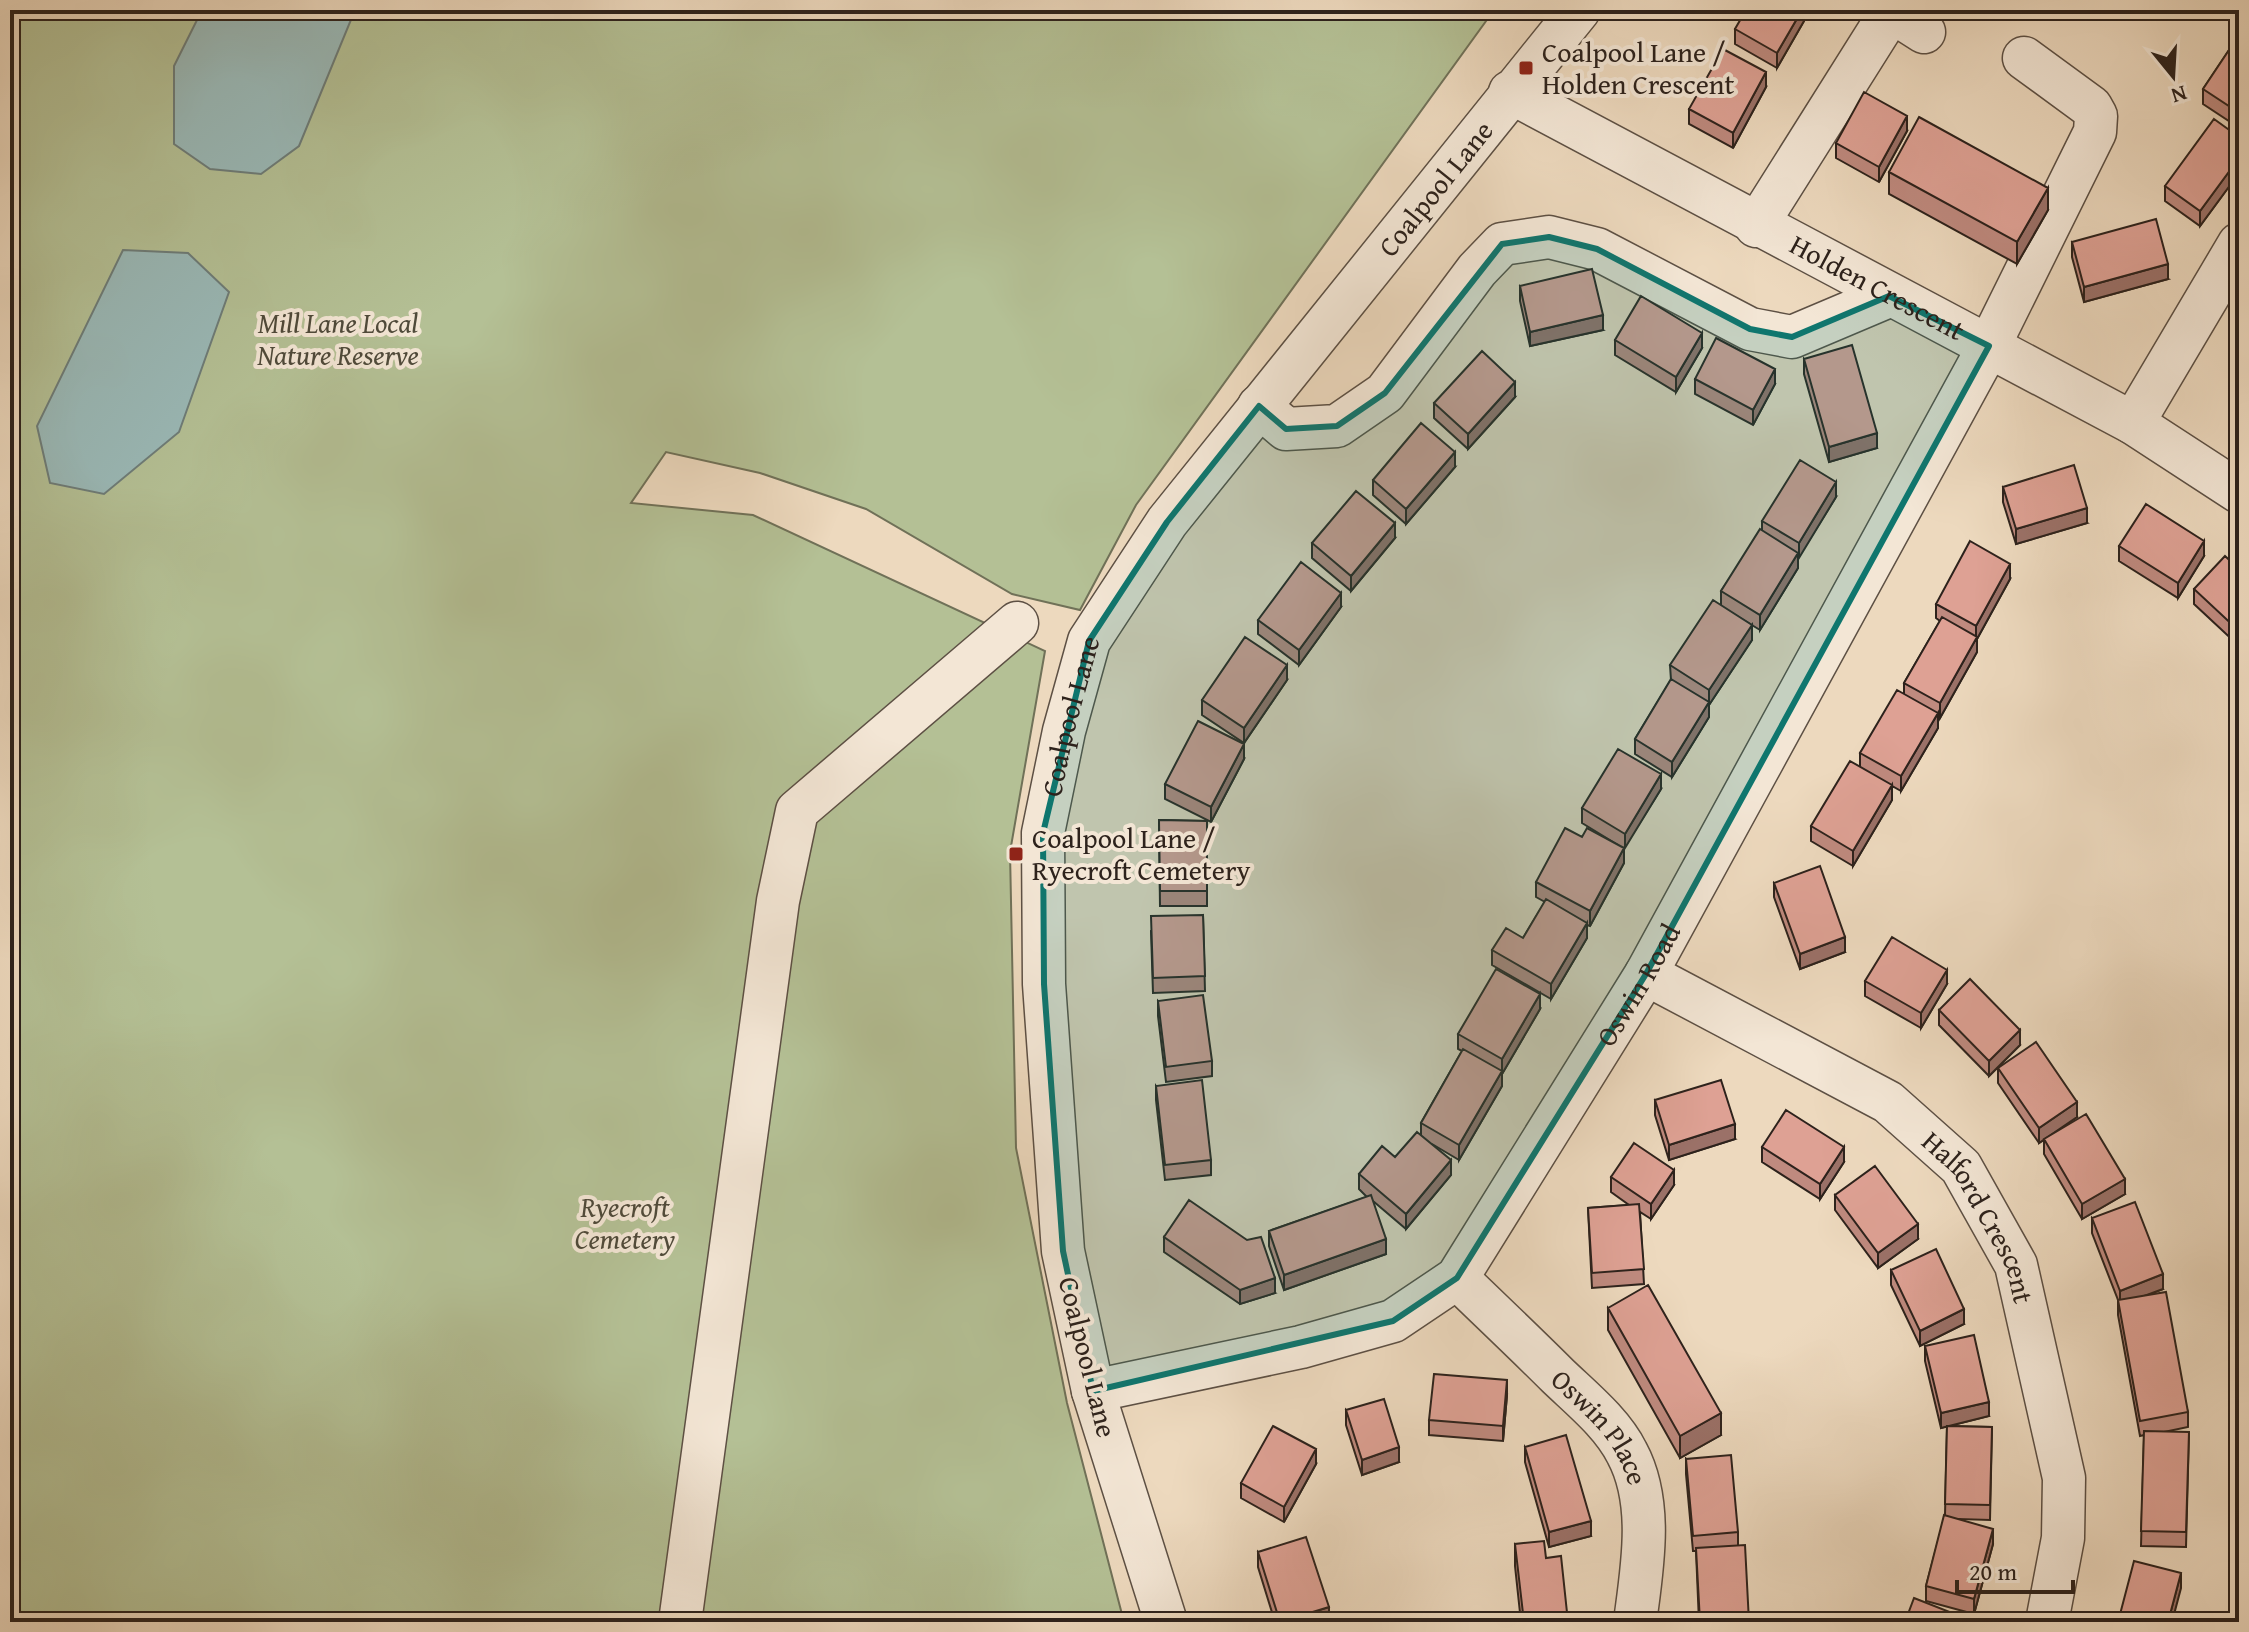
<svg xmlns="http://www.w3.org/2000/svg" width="2249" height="1632" font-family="'Gentium Book Plus',serif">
<rect width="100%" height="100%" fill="#edd9be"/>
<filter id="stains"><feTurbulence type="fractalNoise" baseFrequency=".0025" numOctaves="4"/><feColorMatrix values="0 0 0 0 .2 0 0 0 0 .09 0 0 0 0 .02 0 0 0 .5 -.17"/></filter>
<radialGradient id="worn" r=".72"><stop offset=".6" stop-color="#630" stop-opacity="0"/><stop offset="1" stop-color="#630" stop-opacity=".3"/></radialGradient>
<!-- green -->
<path fill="#b4c095" stroke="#707158" stroke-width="2" d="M10,10H1494L1136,505L1080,610L1012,594L866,509L760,473L666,452L631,503L753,515L1045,651L1010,852L1016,1148L1067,1403L1124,1622H10Z"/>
<!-- water -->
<path fill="#9ab9b7" stroke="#6e7d79" stroke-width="2" d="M202,10H355L299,146L261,174L210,169L174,144V66Z
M123,250L188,253L229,292L179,432L104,494L50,483L37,426Z"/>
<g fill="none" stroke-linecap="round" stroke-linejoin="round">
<!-- minor casing -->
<g stroke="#5d5044" stroke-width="45">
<g id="minor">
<path d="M1891,11L1924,32"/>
<path id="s1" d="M1510,92L2133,423L2239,492"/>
<path d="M1756,226L1892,10"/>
<path d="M1259,406L1286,429L1337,426L1385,393L1477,270L1502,244L1549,237L1597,249L1750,329L1792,337L1889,296"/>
<path d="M2133,423L2239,244"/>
<path id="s2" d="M1646,974L1888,1102L1961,1167L2016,1265L2064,1478L2063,1538L2047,1622"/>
<path id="s3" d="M1457,1278C1491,1311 1525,1343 1558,1376C1582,1399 1612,1423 1627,1453C1654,1503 1642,1569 1635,1622"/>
<path id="s4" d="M1093,1391L1301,1347L1393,1321L1457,1278L1646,974L1989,346L2095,132L2096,116L2091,107L2024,58"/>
<path d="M680,1622L778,901L797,811L1017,623"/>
<path id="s5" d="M1166,1622L1093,1391L1063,1251L1044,984L1043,833L1064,731L1089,641L1167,522L1579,10"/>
</g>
</g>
<!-- minor -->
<use href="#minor" stroke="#f3e6d5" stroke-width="42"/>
</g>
<!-- wall -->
<path fill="#bf8a7f" stroke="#2d221c" stroke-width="2" d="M1804,10V21L1777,68L1735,44V29Z
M2239,35V125L2238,127L2203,104V89Z
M1766,87L1733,148L1689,124V109Z
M1907,131L1879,182L1836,158V143Z
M2239,137V173L2200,226L2165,201V186Z
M1889,172L2048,210L2017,264L1889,194Z
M2072,242L2168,279L2084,302L2072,257Z
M1520,286L1603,330L1530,346L1520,301Z
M1615,340L1702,348L1676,392L1615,355Z
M1804,359L1877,448L1829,462L1804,374Z
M1695,379L1775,384L1753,425L1695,394Z
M1515,397L1468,449L1434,418V403Z
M1455,467L1406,524L1373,495V480Z
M2003,487L2087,523L2016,544L2003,502Z
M1836,497L1798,558V568L1760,630L1732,613L1752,640L1709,705V717L1672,777L1635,754V739L1671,680L1670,665L1721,606V591L1762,531V521Z
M1395,538L1351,591L1312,558V543Z
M2119,546L2204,556L2178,598L2119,561Z
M2239,569V646L2194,604V589Z
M2010,579L1977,639V652L1940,718L1938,716V728L1901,791L1892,786V800L1853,866L1811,841V826L1860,766V753L1904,694V683L1940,621L1936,618V604Z
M1341,607L1299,665L1258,634V620Z
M1287,680L1244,743L1202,715V700Z
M1244,759L1211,822L1165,799V784Z
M1661,789L1624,848V863L1590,926L1587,925V938L1551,999L1492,965V950L1523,938L1545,902L1536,897V882L1582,837L1618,845L1582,823V808Z
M1159,820L1207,821V906H1160Z
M1774,883L1845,952L1800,969L1774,897Z
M1203,915L1205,991L1153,993L1151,931Z
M1865,981L1947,984L1921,1028L1865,996Z
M1158,1001L1212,1061V1076L1166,1082L1158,1016Z
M1540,1009L1502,1074V1086L1459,1160L1432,1144L1451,1175L1406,1229L1373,1201L1386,1254L1284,1290L1269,1246V1231L1367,1197L1359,1189V1174L1395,1157L1421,1135V1123L1462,1051L1458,1049V1034Z
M1939,1010L2020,1045L1989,1076L1939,1025Z
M1998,1068L2077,1117L2054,1133L2125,1194L2082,1219L2044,1154V1140L2039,1143L1998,1083Z
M1156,1086L1211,1160V1175L1165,1180L1156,1100Z
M1655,1100L1735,1139L1669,1160L1655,1115Z
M1762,1147L1844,1162L1820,1199L1762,1162Z
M1611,1177L1674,1185L1651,1219L1640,1212L1644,1284L1592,1288L1588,1208L1629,1205L1611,1192Z
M1835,1195L1918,1239L1878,1268L1835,1210Z
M2092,1218L2163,1289L2147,1295L2188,1412V1427L2164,1432H2189L2186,1547L2141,1546L2144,1435L2140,1436L2118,1315V1300L2092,1233Z
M1164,1237L1275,1293L1240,1304L1164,1252Z
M1891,1270L1964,1324L1920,1346L1891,1285Z
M1608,1308L1721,1435L1680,1458L1608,1330Z
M1925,1346L1989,1416L1941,1428L1925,1361Z
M1507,1395L1503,1441L1429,1435V1420Z
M1346,1410L1399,1462L1362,1475L1346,1425Z
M1947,1426L1992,1427L1990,1520L1960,1519L1993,1544L1974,1614L1926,1601V1586L1945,1515Z
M1525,1447L1591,1536L1549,1547L1525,1462Z
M1686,1459L1738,1532V1546L1749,1622H1699L1696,1551H1693L1686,1474Z
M1316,1464L1284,1522L1241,1498V1483Z
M1515,1544L1546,1558L1568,1622H1521L1515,1566Z
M1258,1552L1329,1622H1275L1258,1567Z"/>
<!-- shaded-wall -->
<path fill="#9b7168" stroke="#2d221c" stroke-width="2" d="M1802,10H1804V21L1777,68V53Z
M1766,72V87L1733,148V133Z
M1907,116V131L1879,182V167Z
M2239,158V173L2200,226V211Z
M2048,188V210L2017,264V242Z
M2168,264V279L2084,302V287Z
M1603,315V330L1530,346V332Z
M1702,333V348L1676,392V377Z
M1775,369V384L1753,425V410Z
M1515,382V397L1468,449V434Z
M1877,433V448L1829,462V447Z
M1455,452V467L1406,524V509Z
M1836,482V497L1799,558V543Z
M2087,508V523L2016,544V529Z
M1395,523V538L1351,591V576Z
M2204,541V556L2178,598V583Z
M1798,553V568L1760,630V615Z
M2010,564V579L1977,639V652L1940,718V703L1976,639V626Z
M1341,593V607L1299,665V650Z
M1752,625V640L1709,705V690Z
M1287,665V680L1244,743V728Z
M1709,702V717L1672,777V762Z
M1938,713V728L1901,791V776Z
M1244,744V759L1211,822V807Z
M1661,774V789L1625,848V834Z
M1892,785V800L1853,866V851Z
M1624,848V863L1590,926V911Z
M1587,923V938L1551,999V984Z
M1845,937V952L1800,969V954Z
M1947,970V984L1921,1028V1013Z
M1540,994V1009L1502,1074V1059Z
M2020,1030V1045L1989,1076V1061Z
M1502,1071V1086L1459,1160V1145Z
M2077,1102V1117L2039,1143V1128Z
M1735,1124V1139L1669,1160V1145Z
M1844,1147V1162L1820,1199V1184Z
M1451,1160V1175L1406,1229V1214Z
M1674,1170V1185L1651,1219V1204Z
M2125,1179V1194L2082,1219V1204Z
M1918,1224V1239L1878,1268V1253Z
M1386,1239V1254L1284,1290V1275Z
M2163,1274V1289L2120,1305V1291Z
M1275,1278V1293L1240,1304V1290Z
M1964,1309V1324L1920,1346V1331Z
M1507,1380V1395L1503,1441V1426Z
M1989,1402V1416L1941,1428V1413Z
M1721,1413V1435L1680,1458V1436Z
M1399,1447V1462L1362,1475V1460Z
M1316,1449V1464L1284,1522V1507Z
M1591,1521V1536L1549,1547V1532Z
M1993,1529V1544L1974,1614V1599Z
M2181,1573V1588L2172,1622H2168Z
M1329,1607V1622H1280Z"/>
<!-- building -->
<path fill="#dea194" stroke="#2d221c" stroke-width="2" d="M1746,10H1802L1777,53L1735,29Z
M2239,35V110L2238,112L2203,89Z
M1723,49L1766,72L1733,133L1689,109Z
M1864,92L1907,116L1879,167L1836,143Z
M1919,117L2048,188L2017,242L1889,172Z
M2214,119L2239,137V158L2200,211L2165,186Z
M2156,219L2168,264L2084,287L2072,242Z
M1592,269L1603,315L1530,332L1520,286Z
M1641,296L1702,333L1676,377L1615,340Z
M1716,338L1775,369L1753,410L1695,379Z
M1852,345L1877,433L1829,447L1804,359Z
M1482,351L1515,382L1468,434L1434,403Z
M1421,423L1455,452L1406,509L1373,480Z
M1800,460L1836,482L1799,543L1762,521Z
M2074,465L2087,508L2016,529L2003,487Z
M1356,491L1395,523L1351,576L1312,543Z
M2146,504L2204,541L2178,583L2119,546Z
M1760,529L1798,553L1760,615L1721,591Z
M1970,541L2010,564L1976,626L1936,604Z
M2225,556L2239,569V631L2194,589Z
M1301,562L1341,593L1299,650L1258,620Z
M1713,600L1752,625L1709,690L1670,665Z
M1942,617L1977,637L1940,703L1904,683Z
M1245,637L1287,665L1244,728L1202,700Z
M1671,679L1709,702L1672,762L1635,739Z
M1897,690L1938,713L1901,776L1860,753Z
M1198,721L1244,744L1211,807L1165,784Z
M1618,749L1661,774L1625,834L1582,808Z
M1850,761L1892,785L1853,851L1811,826Z
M1159,820L1207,821V891H1160Z
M1565,828L1582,837L1587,828L1624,848L1590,911L1536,882Z
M1820,866L1845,937L1800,954L1774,883Z
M1546,899L1587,923L1551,984L1492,950L1506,928L1523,938Z
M1203,915L1205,976L1153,978L1151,916Z
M1892,937L1947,970L1921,1013L1865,981Z
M1496,969L1540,994L1502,1059L1458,1034Z
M1970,979L2020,1030L1989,1061L1939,1010Z
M1203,995L1212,1061L1166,1067L1158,1001Z
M2036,1042L2077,1102L2039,1128L1998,1068Z
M1463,1049L1502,1071L1459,1145L1421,1123Z
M1202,1080L1211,1160L1165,1165L1156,1086Z
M1721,1080L1735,1124L1669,1145L1655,1100Z
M1786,1110L1844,1147L1820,1184L1762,1147Z
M2086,1114L2125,1179L2082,1204L2044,1139Z
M1417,1132L1451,1160L1406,1214L1359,1174L1382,1146L1395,1157Z
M1634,1143L1674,1170L1651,1204L1611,1177Z
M1875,1166L1918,1224L1878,1253L1835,1195Z
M1371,1195L1386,1239L1284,1275L1269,1231Z
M1189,1200L1247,1240L1261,1237L1275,1278L1240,1290L1164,1237Z
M2135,1202L2163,1274L2120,1291L2092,1218Z
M1639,1204L1644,1269L1592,1273L1588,1208Z
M1936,1249L1964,1309L1920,1331L1891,1270Z
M1648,1285L1721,1413L1680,1436L1608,1308Z
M2166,1292L2188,1412L2140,1421L2118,1300Z
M1974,1335L1989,1402L1941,1413L1925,1346Z
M1434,1374L1507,1380L1503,1426L1429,1420Z
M1384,1399L1399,1447L1362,1460L1346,1410Z
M1273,1426L1316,1449L1284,1507L1241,1483Z
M1947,1426L1992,1427L1990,1505L1945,1504Z
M2144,1431L2189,1432L2186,1532L2141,1531Z
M1566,1435L1591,1521L1549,1532L1525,1447Z
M1731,1455L1738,1532L1693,1536L1686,1459Z
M1944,1515L1993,1529L1974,1599L1926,1586Z
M1306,1537L1329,1607L1280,1622L1258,1552Z
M1544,1541L1546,1558L1561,1556L1568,1622H1524L1515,1544Z
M1745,1545L1749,1622H1700L1696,1548Z
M2134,1561L2181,1573L2168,1622H2118Z
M1914,1598L1965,1618L1964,1622H1905Z"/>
<!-- marked area -->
<path fill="#0f766e" fill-opacity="0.2" stroke="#0f766e" stroke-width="6" stroke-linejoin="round" d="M1549,237L1597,249L1750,329L1792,337L1889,296L1989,346L1646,974L1457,1278L1393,1321L1093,1391L1063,1251L1044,984L1043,833L1089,641L1167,522L1259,406L1286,429L1337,426L1385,393L1502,244Z"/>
<!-- markers -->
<g fill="#8f2418" stroke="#f3e6d5" stroke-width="3">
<rect x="1518" y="60" width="16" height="16" rx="4"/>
<rect x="1008" y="846" width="16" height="16" rx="4"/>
</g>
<g text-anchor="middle" stroke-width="8" stroke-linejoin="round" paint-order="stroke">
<!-- poi labels -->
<g font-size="28" fill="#2d221c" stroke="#f3e6d5" text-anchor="start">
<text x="1542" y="62">Coalpool Lane /<tspan x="1542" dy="32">Holden Crescent</tspan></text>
<text x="1032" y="848">Coalpool Lane /<tspan x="1032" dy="32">Ryecroft Cemetery</tspan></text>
</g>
<!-- street labels -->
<g font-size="28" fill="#2d221c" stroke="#f3e6d5">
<text dy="10" stroke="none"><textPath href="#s5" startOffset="1572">Coalpool Lane</textPath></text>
<text dy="10" stroke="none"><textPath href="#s1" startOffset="416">Holden Crescent</textPath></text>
<text dy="10" stroke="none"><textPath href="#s5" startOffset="924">Coalpool Lane</textPath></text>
<text dy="10" stroke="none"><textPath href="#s4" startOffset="730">Oswin Road</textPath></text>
<text dy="10" stroke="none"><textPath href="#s2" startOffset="424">Halford Crescent</textPath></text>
<text transform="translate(1088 1357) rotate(76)" y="10">Coalpool Lane</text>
<text dy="10" stroke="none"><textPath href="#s3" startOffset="208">Oswin Place</textPath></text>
</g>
<!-- park labels -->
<g font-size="28" font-style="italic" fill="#4f4a3a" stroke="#f3e6d5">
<text x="338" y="333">Mill Lane Local<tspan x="338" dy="32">Nature Reserve</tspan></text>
<text x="625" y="1217">Ryecroft<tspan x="625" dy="32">Cemetery</tspan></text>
</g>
</g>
<!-- margin -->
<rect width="2249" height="1632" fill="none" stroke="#edd9be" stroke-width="40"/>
<rect x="12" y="12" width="2225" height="1608" fill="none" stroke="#2d221c" stroke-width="4"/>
<rect x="20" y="20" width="2209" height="1592" fill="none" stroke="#2d221c" stroke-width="2"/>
<!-- north arrow -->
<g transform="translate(2173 76) rotate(162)" stroke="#f3e6d5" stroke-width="6" paint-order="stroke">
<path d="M0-6L14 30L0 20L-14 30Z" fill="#2d221c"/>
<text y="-12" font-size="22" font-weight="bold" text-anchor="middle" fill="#2d221c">N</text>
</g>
<!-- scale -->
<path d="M1957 1580v12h116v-12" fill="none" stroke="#2d221c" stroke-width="4"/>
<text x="1969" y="1580" font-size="24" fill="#2d221c" stroke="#f3e6d5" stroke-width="6" paint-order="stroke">20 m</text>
<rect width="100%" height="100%" filter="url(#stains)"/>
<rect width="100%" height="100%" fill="url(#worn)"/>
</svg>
